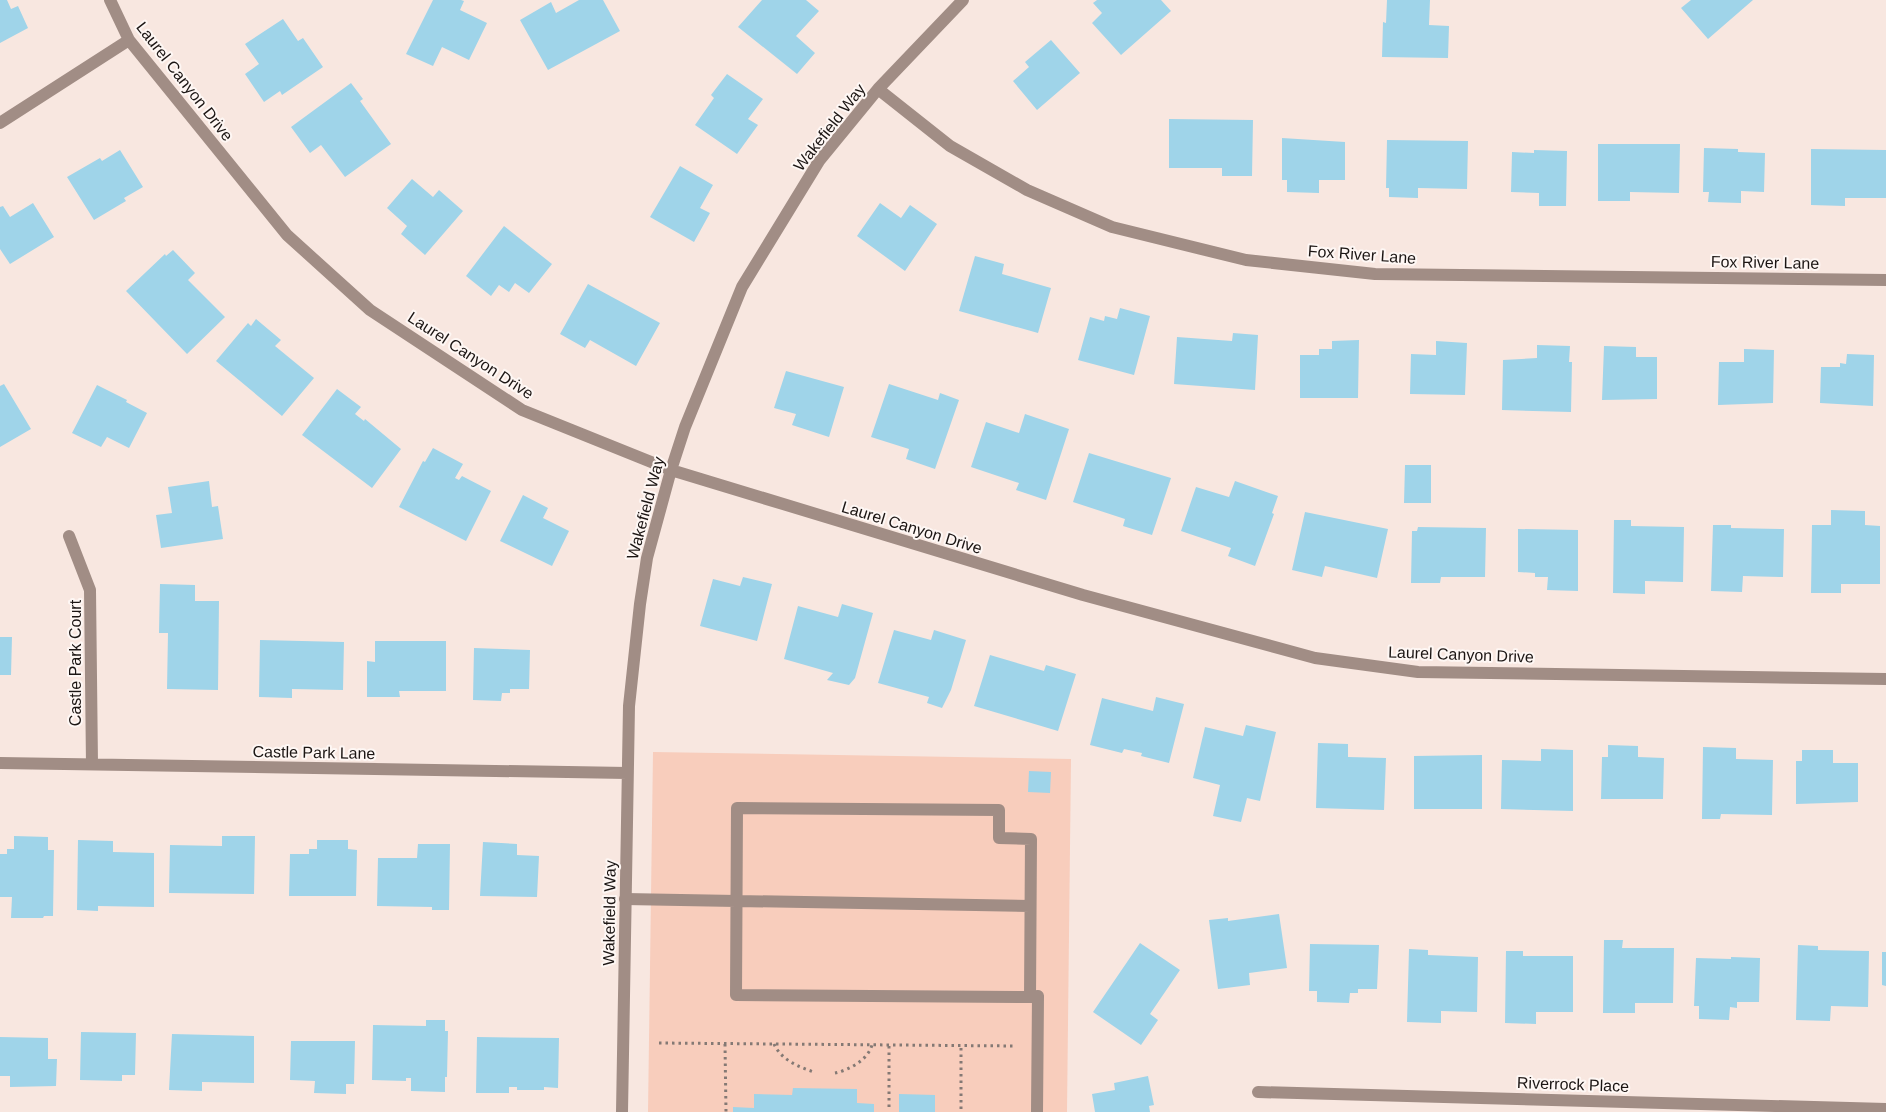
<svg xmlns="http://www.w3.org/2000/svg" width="1886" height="1112" font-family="Helvetica,sans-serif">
<rect width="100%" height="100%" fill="#f8e7e0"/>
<!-- green -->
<path fill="#f8cdbc" d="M653,752L1071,759L1067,1112H648Z"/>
<!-- building -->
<path fill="#9fd4e9" d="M0,0H7L11,9L18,6L28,28L0,43Z
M433,0H461L464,1L460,10L487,23L469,60L442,47L433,66L406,54Z
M579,0H603L620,31L548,70L520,20L551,2L556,13Z
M762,0H806L819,11L796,36L815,53L797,74L738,27Z
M1097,0H1161L1171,11L1121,55L1092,23L1102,13L1093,3Z
M1387,0H1430L1429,25L1449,26L1448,58L1382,57L1383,22L1386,23Z
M1691,0H1753L1708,39L1681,8Z
M283,19L298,41L303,38L323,67L282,95L280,91L264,102L245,74L259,64L245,44Z
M1051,40L1080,73L1037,110L1013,81L1029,67L1025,62Z
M727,74L763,99L748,119L758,125L737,154L695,125L714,98L711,95Z
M351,83L363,99L360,101L391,144L345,177L321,145L310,153L291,127Z
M1169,119L1253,120L1252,176H1222V168H1169Z
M1282,138L1345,142V180H1319V193L1287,192V180H1282Z
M1387,140L1468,141L1467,189L1418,188V198L1389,197V188H1386Z
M1598,144H1680L1679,193L1630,192V201H1598Z
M1704,148L1738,149V152L1765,153L1764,192L1741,191V203L1708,202L1709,192H1703Z
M1811,149L1886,150V198H1845V206L1811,205Z
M120,150L143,187L124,198L126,201L94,220L67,177L100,158L102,161Z
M1534,150L1567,151L1566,206H1539V193L1511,192L1512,152L1534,153Z
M680,166L713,185L700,208L710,213L694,242L650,217Z
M412,179L433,197L439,190L463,211L425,255L401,234L407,226L387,208Z
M33,203L54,237L10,264L0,249V207L3,206L10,217Z
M880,203L901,218L910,205L937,224L905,271L857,236Z
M504,226L552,264L529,293L515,283L509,292L499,285L491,296L466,276Z
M173,250L195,273L188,280L225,317L187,354L126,291L165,254L166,256Z
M975,256L1004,264L1002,274L1051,288L1038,333L959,311Z
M588,284L660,323L636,366L590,340L585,348L560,334Z
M1120,308L1150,316L1134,375L1078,360L1090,317L1104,321L1105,316L1117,319Z
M256,319L281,340L275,346L314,378L282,416L216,361L248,323L251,326Z
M1233,333L1258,335L1255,390L1174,384L1177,337L1232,341Z
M1359,340L1358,398H1300V355H1319V349H1332V341Z
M1436,341L1467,343L1465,395L1410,394L1411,354L1436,355Z
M1537,345L1570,346L1569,362H1572L1571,412L1502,410L1503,360L1537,358Z
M1604,346L1636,347V357H1657V399L1602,400Z
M1744,349L1774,350L1773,403L1718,405L1719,362H1744Z
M1847,354L1874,355L1873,406L1820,403L1821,367H1840V363L1846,364Z
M786,371L844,387L829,437L792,425L796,414L774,408Z
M4,384L31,429L0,447V386Z
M889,384L938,400L940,393L959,400L935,469L906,459L909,449L871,437Z
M97,385L127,400L126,402L147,413L129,448L107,437L101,447L72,433Z
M337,389L361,407L355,414L364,421L365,419L401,449L372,488L302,435Z
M1025,414L1069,429L1046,500L1016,490L1019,483L971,467L986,422L1019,433Z
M433,448L463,464L455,478L459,480L462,476L491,491L466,541L399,507L423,461L425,462Z
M1089,453L1171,478L1152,535L1123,526L1125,519L1073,502Z
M1405,465H1431V503H1404Z
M209,481L212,507L218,506L223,539L161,548L156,515L172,513L168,487Z
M1235,481L1278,496L1272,513L1274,514L1255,566L1228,556L1231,548L1181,531L1196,487L1229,497Z
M523,495L548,508L543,518L569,531L552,566L500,541Z
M1831,510L1865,511V525L1880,526V584H1841V593H1811L1812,525H1831Z
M1305,512L1388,529L1377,578L1325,566L1322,577L1292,570Z
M1614,520H1631V526L1684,527L1683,582L1645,581V594L1613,593Z
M1713,525H1731V528L1784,529L1783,577L1743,576L1742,592L1711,591Z
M1418,527L1486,528L1485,577H1441L1440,583H1411L1412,531H1417Z
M1518,529L1578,530V591L1547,590L1548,577H1535V573L1518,572Z
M743,577L772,584L757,641L700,626L713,579L740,586Z
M160,584L195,585V601H219L218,690L167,689L168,633H159Z
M842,604L873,613L855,678L849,685L827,680L833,673L784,659L798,606L838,617Z
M894,630L931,640L934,630L966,640L951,690L942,708L927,703L929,697L878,683Z
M0,637H12L11,675H0Z
M260,640L344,642L343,690L292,689V698L259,697Z
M375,641H446V691H399L400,697H367V661L375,662Z
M474,648L530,650L529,689H510V693H502L501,701L473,700Z
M990,655L1044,671L1046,665L1076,674L1058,731L974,706Z
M1156,697L1184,704L1169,763L1141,756L1142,753L1124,749L1122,753L1090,745L1102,698L1153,711Z
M1246,725L1276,732L1260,801L1247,798L1241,822L1213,816L1220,785L1193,778L1205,727L1243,736Z
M1318,743L1348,744V757L1386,758L1384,810L1316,808Z
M1608,745L1638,746V757L1664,758L1663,799H1601L1602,757H1608Z
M1703,747L1736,748V759L1773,760L1772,815L1721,814L1720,819H1702Z
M1541,749L1573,750V811L1501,809L1502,760L1541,761Z
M1802,750H1833V763H1858V802L1796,804V761H1802Z
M1482,755V809H1414V756Z
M1029,771L1051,772L1050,793L1028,792Z
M14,836L48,837V850H54L53,916H44L43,918H11L12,897H0V854H7V849H14Z
M222,836H255L254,894L169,893L170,845L222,846Z
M78,840L113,841V852L154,853V907L98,906V911L77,910Z
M317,840H348V849L357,850L356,896H289L290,854H309V849H317Z
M483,842L517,844V855L539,856L537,897L480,896Z
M418,844H450L449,910H432V907L377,906L378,858H417Z
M1279,914L1287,968L1249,973L1250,985L1218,989L1209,920L1228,918V921Z
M1604,940H1623L1622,948H1674L1673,1003H1635V1013H1603Z
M1140,943L1180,970L1150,1014L1158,1020L1141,1045L1093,1012Z
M1310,944L1379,945L1377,989H1358V993H1350L1349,1003L1317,1002V991H1309Z
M1798,945L1818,946V950L1869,951L1868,1007L1831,1006L1830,1021L1796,1020Z
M1409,949L1428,950V955L1478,957L1477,1012L1441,1011V1023L1407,1022Z
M1506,951H1523V956H1573V1012H1536V1024L1505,1023Z
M1882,952H1886V986L1882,985Z
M1731,957L1760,958L1759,1002H1737V1008L1730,1007L1729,1020L1699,1019V1006H1694L1696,958L1731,959Z
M426,1020H445V1031H448L447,1077H445V1092L411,1091V1078H406V1081L372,1080L373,1025L426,1026Z
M81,1032L136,1033L135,1075H122V1081L80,1080Z
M172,1034L254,1036V1083L202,1082V1091L169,1090Z
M0,1037L48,1038V1059H57L56,1086L10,1087V1076H0Z
M477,1037L559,1038L558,1088L544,1087V1090H517V1087H509V1093H476Z
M291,1041H355L354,1084H346V1094L314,1093L315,1081L290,1080Z
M1148,1076L1154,1105L1149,1106L1150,1112H1095L1092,1094L1115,1090L1114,1083Z
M793,1088L857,1089V1103L874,1104V1112H733V1107L754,1108V1094L792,1095Z
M899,1094L935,1095V1112H899Z"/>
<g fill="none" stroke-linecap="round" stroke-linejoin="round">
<!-- path -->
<path stroke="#847974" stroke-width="3" stroke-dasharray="2.5 4" stroke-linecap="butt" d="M659,1043L1015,1046
M725,1044L726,1112
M774,1044C781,1060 799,1067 814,1072
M835,1073C849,1070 868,1060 872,1045
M889,1107V1045
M961,1109V1045"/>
<!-- service -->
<path stroke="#a18d85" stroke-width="12" d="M737,808L999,810V838L1031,839L1030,997L736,995Z
M625,899L1030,906
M1030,997L1038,996L1037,1112"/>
<!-- minor -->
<path stroke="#a18d85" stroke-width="12" d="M110,0L129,40L287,235L370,310L522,410L671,470L1083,595L1315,658L1418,672L1886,679
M878,89L950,146L1027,190L1112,227L1246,260L1375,274L1886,280
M0,123L129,40
M69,536L90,590L92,764
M0,763L627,773
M1258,1092L1886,1109
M622,1112L629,706L640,604L647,558L671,470L685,427L742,287L819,161L878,89L963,0"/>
</g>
<g text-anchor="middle" stroke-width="4" stroke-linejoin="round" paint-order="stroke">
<!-- street labels -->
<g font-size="16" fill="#1b1513" stroke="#fef7f4">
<text transform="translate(185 81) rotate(52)" y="6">Laurel Canyon Drive</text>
<text transform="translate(829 127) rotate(-52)" y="6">Wakefield Way</text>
<text transform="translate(1362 254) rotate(4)" y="6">Fox River Lane</text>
<text transform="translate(1765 262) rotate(1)" y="6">Fox River Lane</text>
<text transform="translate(471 355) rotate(33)" y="6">Laurel Canyon Drive</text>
<text transform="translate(645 508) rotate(-75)" y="6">Wakefield Way</text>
<text transform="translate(912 527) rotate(17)" y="6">Laurel Canyon Drive</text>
<text transform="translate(1461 654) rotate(2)" y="6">Laurel Canyon Drive</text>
<text transform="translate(75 663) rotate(-90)" y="6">Castle Park Court</text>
<text transform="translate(314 752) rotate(1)" y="6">Castle Park Lane</text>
<text transform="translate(609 913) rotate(-89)" y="6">Wakefield Way</text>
<text transform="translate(1573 1084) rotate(2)" y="6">Riverrock Place</text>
</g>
</g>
</svg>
